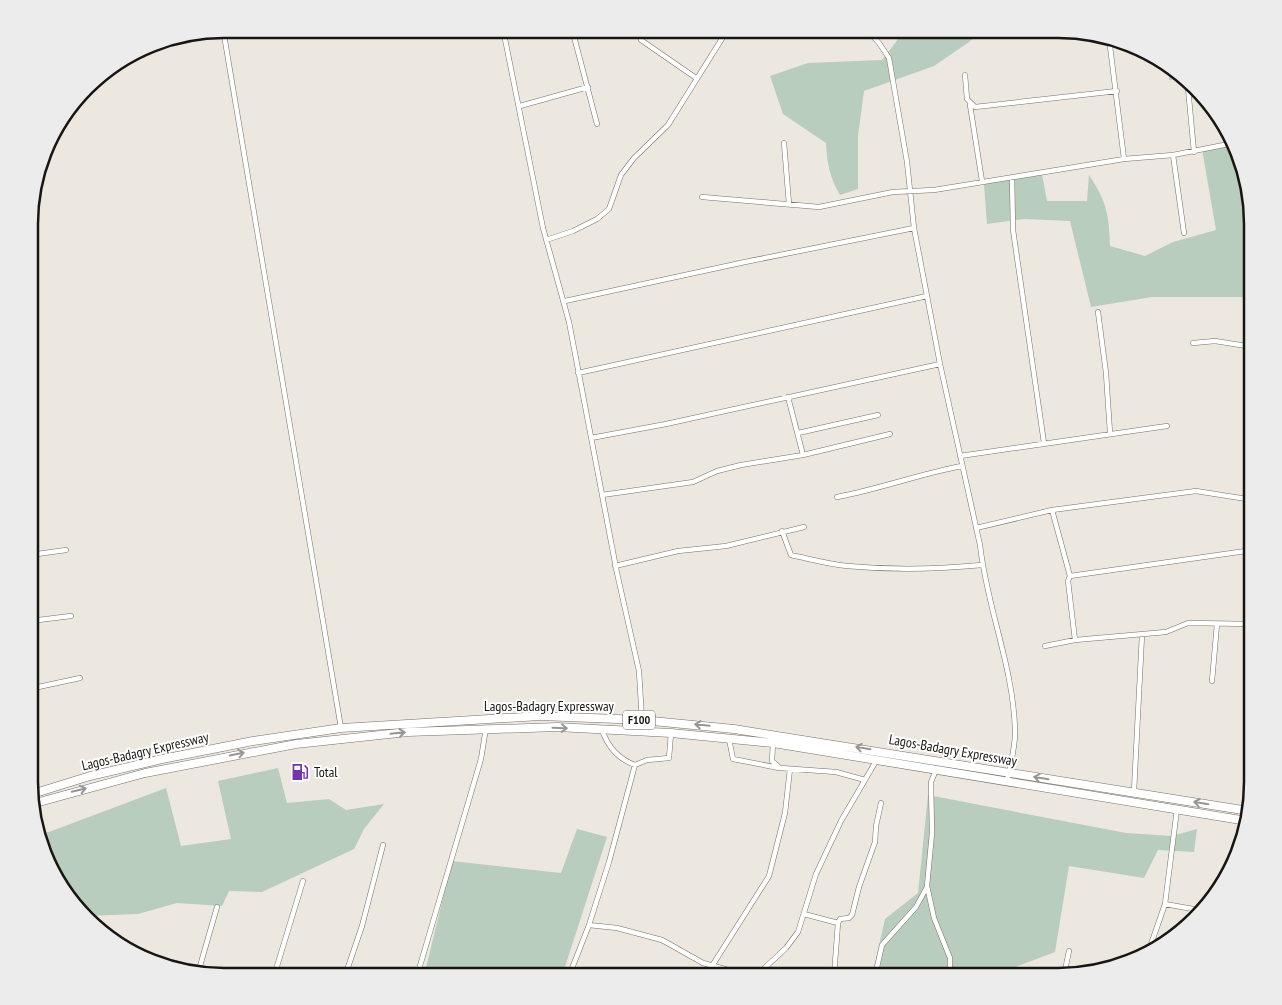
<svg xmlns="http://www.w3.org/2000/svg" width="1282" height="1005" font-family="'PT Sans Narrow',sans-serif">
<rect width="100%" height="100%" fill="#ece7df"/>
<!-- green -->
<path fill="#b8cdbd" d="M906,29H983L969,42L934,66L864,91L858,136V189L840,195C830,178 827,164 826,143L783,114L770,76L808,63L882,60Z
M1170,66L1187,77L1169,80Z
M1234,143L1238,149C1248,198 1262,248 1247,297H1152L1091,307L1070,221L1024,219L987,224L984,184L1042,174L1047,201H1087L1089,175C1107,202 1109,215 1110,246L1145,256L1173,242L1216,230L1202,149Z
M278,768L287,803L329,799L346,810L384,804L364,829L354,849L262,892L229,891L222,906L177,903L138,914L86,916L49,868L40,833L49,832L166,788L181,846L231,839L218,781Z
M928,795L1126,833L1172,836L1197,829L1194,852L1158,850L1144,878L1069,866L1055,952L992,976H872L885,919L918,893Z
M577,829L607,837L562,976H424L452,861L561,873Z"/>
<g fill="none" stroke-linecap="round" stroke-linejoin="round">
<!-- minor casing -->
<g stroke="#75716a" stroke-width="5.5">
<path id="minor" d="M223,29L341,728
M503,29L543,228L569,322L617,573L639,671L642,720
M572,29L597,124
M639,29L641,40L696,78
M866,29L879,43L889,58L907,162L914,228L940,364L980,545C987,608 1013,666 1015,729C1016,746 1010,765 1007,782
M1109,38L1124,159
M965,75L967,99L975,107L1117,91
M1188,88L1194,152
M970,105L982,181
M520,106L588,87
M784,143L789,204
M1173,155L1184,233
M1012,177L1013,230L1044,443
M702,197L819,207L893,192L934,190L1124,159L1173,155L1234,143
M546,240L573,231L597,219L609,209L621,175L634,158L668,125L728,29
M565,301L745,262L914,228
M1098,312L1106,373L1110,433
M1193,343L1215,341L1253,347
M578,373L927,296
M1252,410L1253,411
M798,433L878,415
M591,438L666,424L940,364
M803,455L890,434
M960,456L1167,426
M602,495L693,482L717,471L741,465L803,455L788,397
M837,497C880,489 919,474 962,466
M1052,510L1070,576
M976,528L1052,510L1196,491L1253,500
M782,531L791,555C810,559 828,564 847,566C890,570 940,569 982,565
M30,555L66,550
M615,566L678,551L726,546L804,527
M30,621L71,616
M1075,640L1068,581L1070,576L1253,550
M1045,646L1075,640L1166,632L1188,623L1253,624
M1212,681L1217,624
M29,689L80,678
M602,730C608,747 618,759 635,765
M729,739L733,759L779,768
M773,743L772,761L780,768L836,772L865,780
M936,770L931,782L932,833L927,886L934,918L950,958V976
M1134,791L1142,635
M1165,904L1204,911
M804,914L838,923
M589,925L617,928L662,940L703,963L750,976
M1149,950L1165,904L1177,809
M712,966L769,876L785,813L790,769
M572,970L583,976
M198,973L217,907
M1064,975L1069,951
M274,976L303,881
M345,976L362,926L383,845
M417,976L481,759L486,728
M569,976L589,925L609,862L635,765L647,760L669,758L671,733
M756,976L786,948L798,932L816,874L841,821L876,761
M834,976L838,923L840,919L849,918L852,915L859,887L875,842L876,826L881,803
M875,976L882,945L916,907L927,887"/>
</g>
<!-- trunk casing -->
<g stroke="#75716a" stroke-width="9">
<path id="trunk" d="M29,795L90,776L162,759L253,741L341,728L540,716L642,720L734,729L1249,811
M32,804L145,773L296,744L408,732L557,727L671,733L773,743L1247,821"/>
</g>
<!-- minor -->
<use href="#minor" stroke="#fff" stroke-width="4.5"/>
<!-- trunk -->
<use href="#trunk" stroke="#fff" stroke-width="8"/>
</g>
<!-- one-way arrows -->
<defs><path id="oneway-shaft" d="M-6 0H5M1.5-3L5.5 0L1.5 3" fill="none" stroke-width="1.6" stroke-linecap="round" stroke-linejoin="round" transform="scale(1.25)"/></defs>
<g stroke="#979695">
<use href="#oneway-shaft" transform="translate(702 725) rotate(-174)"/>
<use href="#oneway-shaft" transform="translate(560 728) rotate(2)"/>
<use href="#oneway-shaft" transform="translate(398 733) rotate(-6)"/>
<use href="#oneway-shaft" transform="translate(863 748) rotate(-171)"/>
<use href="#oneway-shaft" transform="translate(237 754) rotate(-11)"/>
<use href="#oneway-shaft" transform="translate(1041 778) rotate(-170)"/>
<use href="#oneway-shaft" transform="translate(79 790) rotate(-14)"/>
<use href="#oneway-shaft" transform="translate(1201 803) rotate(-171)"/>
</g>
<!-- icons -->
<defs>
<g id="fuel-bare" transform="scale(1.35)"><path d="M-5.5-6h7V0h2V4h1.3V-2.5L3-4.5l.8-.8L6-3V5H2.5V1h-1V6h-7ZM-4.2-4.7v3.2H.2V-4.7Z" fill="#7336ac" stroke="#fff" stroke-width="2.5" paint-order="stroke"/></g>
</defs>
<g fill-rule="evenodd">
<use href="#fuel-bare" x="300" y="772"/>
</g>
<g text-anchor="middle" stroke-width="4" stroke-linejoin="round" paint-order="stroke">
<!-- shield labels -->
<rect fill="#fff" stroke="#5d5c5a" stroke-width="1" x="623" y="710.5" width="32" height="19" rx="4"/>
<g font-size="12" font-weight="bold" fill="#181613">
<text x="639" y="724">F100</text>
</g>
<!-- street labels -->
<g font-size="14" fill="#181613" stroke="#fff">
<text x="549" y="711">Lagos-Badagry Expressway</text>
<text transform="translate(953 750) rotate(10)" y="5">Lagos-Badagry Expressway</text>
<text transform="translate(145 751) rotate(-13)" y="5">Lagos-Badagry Expressway</text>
</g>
<!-- poi labels -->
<g font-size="14" fill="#181613" stroke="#fff" text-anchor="start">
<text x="314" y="777">Total</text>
</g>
</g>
<!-- crop -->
<path d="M0 0H1282V1005H0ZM224 38H1058A186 186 0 0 1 1244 224V782A186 186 0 0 1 1058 968H224A186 186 0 0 1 38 782V224A186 186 0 0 1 224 38Z" fill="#edecec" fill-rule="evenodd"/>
<path fill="none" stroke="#181613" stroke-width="2.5" d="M224 38H1058A186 186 0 0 1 1244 224V782A186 186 0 0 1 1058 968H224A186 186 0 0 1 38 782V224A186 186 0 0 1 224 38Z"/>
</svg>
